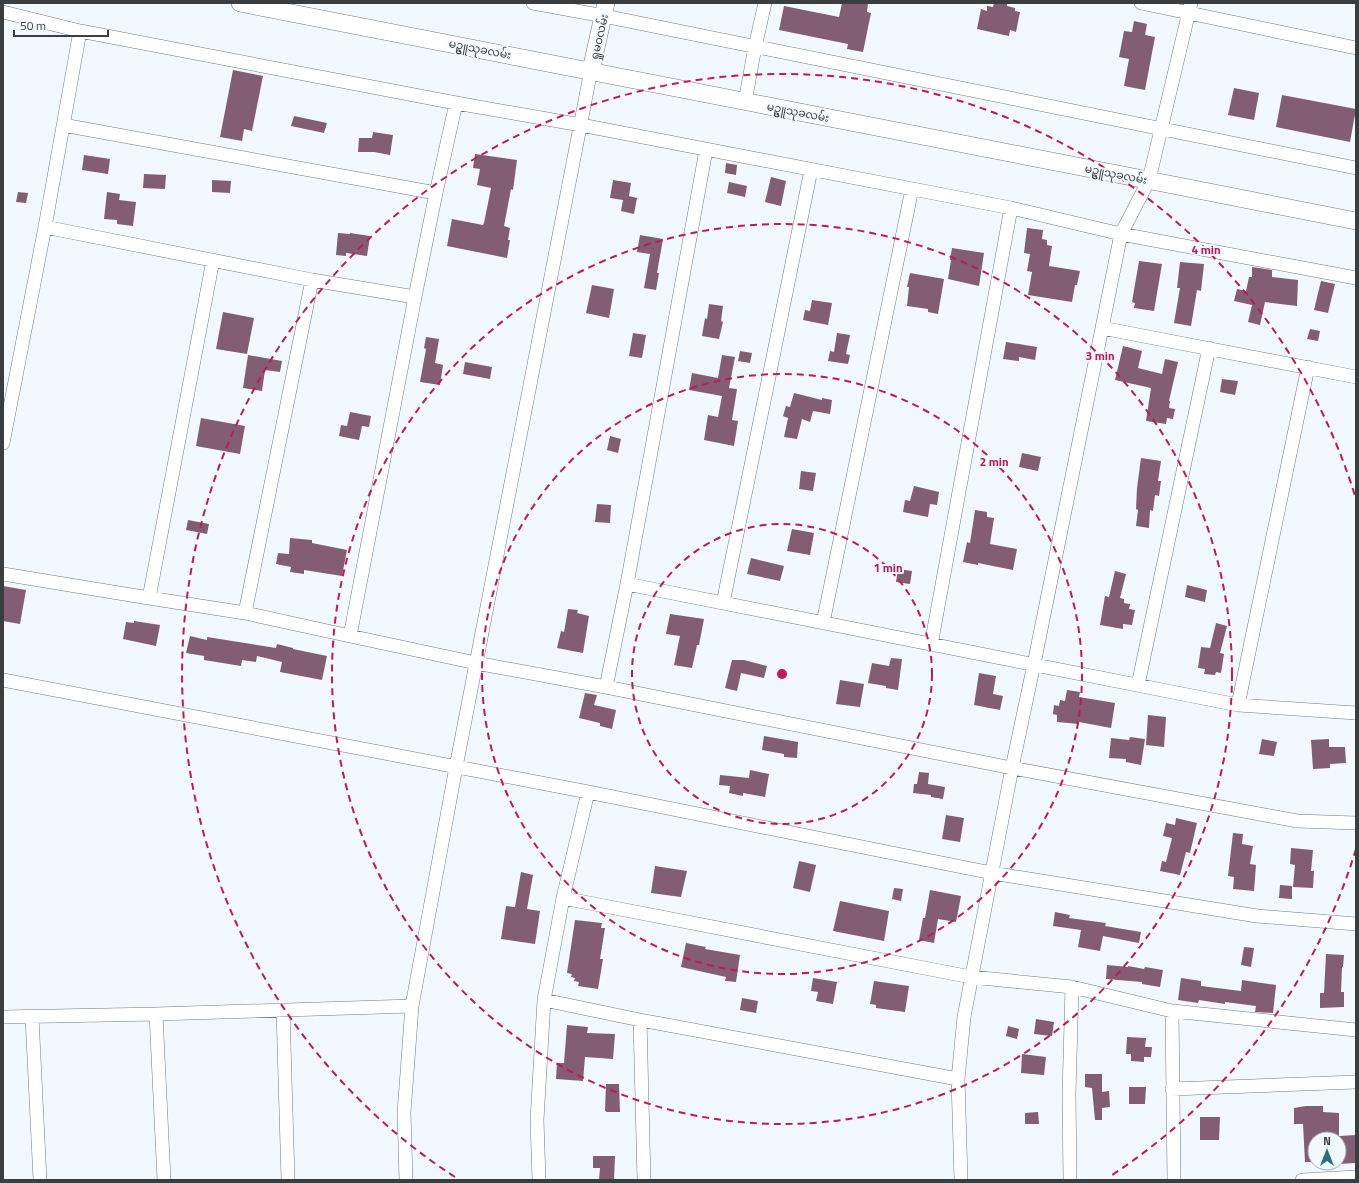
<svg xmlns="http://www.w3.org/2000/svg" width="1359" height="1183" font-family="'Titillium Web','Noto Sans Myanmar',sans-serif">
<rect width="100%" height="100%" fill="#f1f9fe"/>
<!-- building -->
<path fill="#835d73" d="M842,3H868L867,12L871,13L863,52L847,49L848,44L779,30L784,6L839,17Z
M994,3H1007V6L1015,8V11L1020,12L1016,32L1010,30L1009,36L977,29L981,9L987,11V6L993,7Z
M1134,21L1147,24L1145,35L1155,37L1145,90L1124,86L1129,59L1119,57L1124,31L1132,32Z
M233,70L263,76L252,131L244,129L242,141L220,137Z
M1234,88L1259,93L1254,120L1228,115Z
M1282,95L1356,109L1350,142L1276,127Z
M294,116L327,123L324,133L291,126Z
M373,132L393,135L390,155L374,152H358L359,138H372Z
M475,154L517,160L513,190L511,189L504,226L510,228L508,240H510L507,258L447,246L452,219L483,225L484,223L491,188L477,185L480,169L473,168Z
M84,155L110,159L108,174L82,170Z
M726,163L737,165L736,175L725,173Z
M144,174L166,175L165,189L143,188Z
M771,177L786,181L781,206L765,202Z
M212,180L231,181L230,193L212,192Z
M613,180L631,183L629,196L637,198L634,214L621,211L623,200L610,198Z
M729,182L747,186L745,197L727,193Z
M18,192L28,193L26,203L16,202Z
M107,192L120,194L119,200L136,202L133,226L117,224V220L104,219Z
M1027,228L1043,230L1042,239L1047,240V245L1052,246L1049,266L1080,271L1077,285H1075L1072,302L1028,295L1032,272L1027,271L1030,254L1024,253Z
M338,233L350,234V233L370,236L367,256L346,253V256L336,255Z
M640,235L663,239L657,273H659L656,290L644,288L650,254L637,252Z
M952,248L984,253L979,286L948,279L951,260H950Z
M1139,261L1162,264L1154,311L1134,308L1135,303L1132,302Z
M1180,262L1204,264L1201,291L1197,290L1191,326L1174,323L1180,288H1177Z
M1252,267L1272,270V277L1298,280L1297,306L1265,302L1260,325L1248,322L1252,305L1234,301L1237,289L1246,291L1249,277H1252Z
M910,273L944,279L938,314L928,312V309L907,306L909,287H907Z
M1321,281L1335,284L1328,313L1314,310Z
M592,285L614,289L609,318L586,313Z
M812,300L832,303L828,325L803,320L805,310L810,311Z
M709,304L723,306L721,321L723,322L719,339L702,336L705,318L707,319Z
M223,312L254,318L247,354L216,349Z
M1310,329L1320,331L1318,341L1307,339Z
M633,333L646,335L642,358L629,356Z
M837,333L850,335L846,354L850,355L848,364L828,361L830,351L834,352Z
M426,337L439,339L435,363L443,365L440,385L420,382L426,349L424,348Z
M1006,342L1037,347L1035,360L1019,357V361L1003,359Z
M1123,346L1142,351L1138,368L1162,374L1165,359L1178,362L1169,401H1170L1169,408L1175,409L1173,419L1167,418L1166,424L1146,421L1151,388L1115,380Z
M740,351L752,353L750,363L738,361Z
M248,355L282,361L280,372L265,370L262,391L243,388Z
M722,355L735,357L729,388L737,389L732,420L738,421L734,446L704,440L708,415L718,417L722,396L689,390L692,373L718,378Z
M465,362L492,367L490,379L463,374Z
M1222,379L1238,381L1235,395L1220,392Z
M794,393L822,400V398L832,400L830,414L813,411L810,422L802,419L797,439L784,437L788,418L783,416L786,406L790,407Z
M350,412L371,416L369,427L362,426L359,440L339,436L341,425L347,426Z
M201,418L245,426L240,454L196,446Z
M610,436L621,439L618,453L607,450Z
M1022,453L1041,457L1038,471L1019,467Z
M1141,458L1161,461L1158,481H1161L1159,496L1155,495L1153,511L1150,510L1149,528L1136,526L1138,510L1136,509L1137,488Z
M801,471L816,473L813,491L799,489Z
M914,486L939,492L937,505L930,504L928,517L903,512L905,500L910,501Z
M597,504L611,505L610,523L595,522Z
M975,510L987,512V517L994,518L990,544L1017,549L1013,570L978,563V565L963,562L967,542L970,543Z
M188,520L209,524L207,534L186,530Z
M792,529L814,533L810,555L787,551Z
M290,538L312,540V543L347,550L342,576L304,570V574L290,572L291,567L276,564L278,553L289,554Z
M751,558L784,566L780,581L747,574Z
M898,569L912,571L910,584L896,582Z
M1115,571L1126,574L1120,598L1124,599V603L1130,604L1129,609L1135,610L1132,625L1123,624V629L1100,625L1105,596L1109,597Z
M1187,585L1207,590L1205,602L1185,597Z
M3,586L26,590L20,624L3,621Z
M568,609L578,610L577,613L589,616L583,653L557,648L561,631L564,632Z
M670,614L704,619L699,645H697L692,668L674,665L680,636L666,634Z
M134,621L160,625L156,646L123,639L126,622L134,623Z
M1216,623L1227,626L1220,653L1224,654L1221,673L1216,672L1215,675L1204,674L1205,669L1198,668L1201,647L1210,648Z
M190,636L207,640V637L276,648L277,644L293,648V649L327,656L322,680L280,672L282,662L257,656L256,662L242,660L241,666L204,660V656L186,653Z
M891,658L902,659L898,690L886,688V686L868,683L872,663L889,666Z
M732,660H744L767,666L764,678L741,673L737,691L725,688Z
M979,673L996,676L993,694L1003,696L1000,710L974,705Z
M840,680L864,684L860,707L836,704Z
M1067,690L1080,692L1079,697L1115,703L1111,728L1079,722V724L1057,722V715L1053,714L1054,705L1059,706L1060,700L1065,701Z
M585,693L597,695L594,705L616,710L612,729L600,726V723L579,718Z
M1148,715L1166,717L1164,747L1146,745Z
M764,736L798,742L797,758L784,757V754L762,750Z
M1130,737L1145,739L1141,765L1126,762V759L1109,758L1111,738L1129,740Z
M1262,739L1277,742L1274,756L1259,754Z
M1329,739V747H1345L1346,763L1330,764V768L1313,769L1311,740Z
M750,770L769,774L765,797L743,793V796L729,793L730,786L719,785L720,775L749,778Z
M919,772L929,773L928,784L945,787L943,799L931,797V795L913,793L914,784H917Z
M946,815L964,818L960,842L942,839Z
M1176,818L1197,823L1190,853L1186,852L1180,875L1160,871L1162,861L1166,862L1172,838L1163,836L1166,823L1175,825Z
M1233,833L1243,834L1242,844L1253,846L1250,864L1256,865L1254,891L1233,889L1234,877L1228,876Z
M1291,848L1313,850L1311,871H1314L1313,888L1293,887L1295,865L1290,864Z
M799,861L816,865L810,892L793,888Z
M655,866L687,871L681,897L651,893Z
M521,872L533,875L527,909L540,911L535,944L501,939L506,906L515,907Z
M1280,885L1292,886V899L1279,898Z
M894,888L903,889L901,901L892,899Z
M930,890L961,896L956,922L938,919L934,943L919,940L923,918H925Z
M840,901L889,911L884,941L833,931Z
M1055,912L1070,915L1069,918L1106,923L1105,926L1141,932L1139,943L1103,936L1100,951L1078,947L1081,930L1053,926Z
M575,920L602,923L601,928H605L600,959H603L598,989L578,986L579,982L574,981L575,978L571,977L572,974L567,973Z
M686,943L706,947L705,949L740,955L736,982L725,981L726,977L681,967Z
M1244,947L1254,948L1251,967L1241,965Z
M1326,954L1344,955L1343,967H1342L1341,992H1344V1007L1320,1008V993H1324Z
M1107,965L1128,967V966L1144,969L1145,967L1163,970L1160,987L1142,984V982L1106,979Z
M813,978L837,982L833,1004L816,1001L818,992L811,991Z
M1181,978L1201,981V986L1241,991L1242,980L1276,985L1273,1013L1255,1012L1256,1006L1225,1002V1004L1199,1000L1198,1003L1178,1000Z
M874,981L909,986L905,1012L876,1008V1005L870,1004Z
M742,998L758,1001L756,1013L740,1010Z
M1036,1019L1054,1022L1052,1036L1034,1034Z
M567,1025L588,1027L587,1033L615,1034L613,1059L585,1057L583,1081L556,1079L557,1063H564Z
M1008,1026L1019,1029L1017,1039L1006,1036Z
M1127,1037L1146,1038L1145,1047H1152L1151,1057H1144V1062L1131,1061V1054H1126Z
M1022,1054L1046,1057L1044,1075L1021,1073Z
M1085,1074H1102V1092L1109,1091L1110,1107L1102,1108V1120H1095L1092,1088L1085,1087Z
M606,1084H619L620,1112H607L605,1111Z
M1129,1087H1146L1145,1104H1129Z
M1306,1106H1323V1112L1339,1113V1139H1315V1162H1305L1303,1124H1294V1108Z
M1038,1112L1039,1124H1025V1113Z
M1200,1117H1220L1219,1140H1200Z
M1356,1135V1163L1339,1164V1136Z
M593,1156H615L614,1180H599L600,1168H593Z"/>
<g fill="none" stroke-linecap="round" stroke-linejoin="round">
<!-- minor casing -->
<g stroke="#727a80" stroke-width="14">
<path id="minor" d="M533,3L604,16L1356,168
M1141,3L1356,48
M3,12L80,31
M745,102L755,47L765,3
M63,125L436,193L456,103
M45,227L312,280L415,297L436,193
M213,260L149,598L245,613L350,636
M415,297L350,636L476,663L606,687L1012,768L1297,821L1356,823
M1102,328L1356,377
M3,443L45,227L80,31L456,103L581,125L1011,208L1121,234L1356,278
M3,574L149,598
M627,584L1238,705L1356,713
M723,603L811,170
M245,613L312,280
M823,623L912,189
M931,645L1011,208
M3,680L588,792L992,873L1257,916L1356,924
M1138,685L1209,348
M606,687L627,584L706,150
M1238,705L1308,367
M563,898L971,977L1072,987L1172,1011L1356,1030
M544,1000L640,1020L958,1079
M283,1010L288,1180
M1172,1011L1174,1180
M156,1014L164,1180
M3,1017L156,1014L412,1006
M32,1017L40,1180
M640,1020L644,1180
M1172,1089L1356,1082
M406,1180L404,1113L412,1006L456,767L591,70
M539,1180L537,1120L544,1000L563,898L588,792
M961,1180L958,1079L964,1017L1012,768L1034,664L1121,234L1149,180L1191,3
M1070,1180L1069,1094L1072,987
M1302,1180L1356,1177"/>
</g>
<!-- tertiary casing -->
<g stroke="#727a80" stroke-width="18">
<path id="tertiary" d="M240,3C612,74 984,148 1356,221
M591,70L606,3"/>
</g>
<!-- minor -->
<use href="#minor" stroke="#fff" stroke-width="13"/>
<!-- tertiary -->
<use href="#tertiary" stroke="#fff" stroke-width="17"/>
</g>
<!-- distance rings -->
<g fill="none" stroke="#c2185b" stroke-width="2" stroke-dasharray="7 5">
<circle cx="782" cy="674" r="150"/>
<circle cx="782" cy="674" r="300"/>
<circle cx="782" cy="674" r="450"/>
<path d="M1356 849A600 600 0 0 1 1109 1177M455 1177A600 600 0 1 1 1356 499"/>
</g>
<g text-anchor="middle" stroke-width="4" stroke-linejoin="round" paint-order="stroke">
<!-- street labels -->
<g font-size="11" fill="#3a3e40" stroke="#f1f9fe">
<text transform="translate(599 37) rotate(-77)" y="4">ရှုမဝလမ်း</text>
<text transform="translate(480 49) rotate(11)" y="4">မဥ္ဇူသုခလမ်း</text>
<text transform="translate(798 112) rotate(11)" y="4">မဥ္ဇူသုခလမ်း</text>
<text transform="translate(1116 174) rotate(11)" y="4">မဥ္ဇူသုခလမ်း</text>
</g>
</g>
<circle cx="782" cy="674" r="6" fill="#c2185b" stroke="#f1f9fe" stroke-width="2"/>
<g font-size="12" text-anchor="middle" font-weight="bold" fill="#c2185b" stroke="#f1f9fe" stroke-width="4" stroke-linejoin="round" paint-order="stroke">
<text x="1206" y="254">4 min</text>
<text x="1100" y="360">3 min</text>
<text x="994" y="466">2 min</text>
<text x="888" y="572">1 min</text>
</g>
<!-- border -->
<rect width="1359" height="1183" fill="none" stroke="#3a3e40" stroke-width="8"/>
<!-- north arrow -->
<g transform="translate(1327 1151)"><circle r="19" fill="#f1f9fe" stroke="#a8aeb2"/>
<path d="M0-3L7 15L0 10L-7 15Z" fill="#27707a"/>
<text y="-6" font-size="11" font-weight="bold" text-anchor="middle" fill="#3a3e40">N</text>
</g>
<!-- scale -->
<path d="M14 30v6h94v-6" fill="none" stroke="#3a3e40" stroke-width="2"/>
<text x="20" y="30" font-size="12" fill="#3a3e40" stroke="#f1f9fe" stroke-width="3" paint-order="stroke">50 m</text>
</svg>
